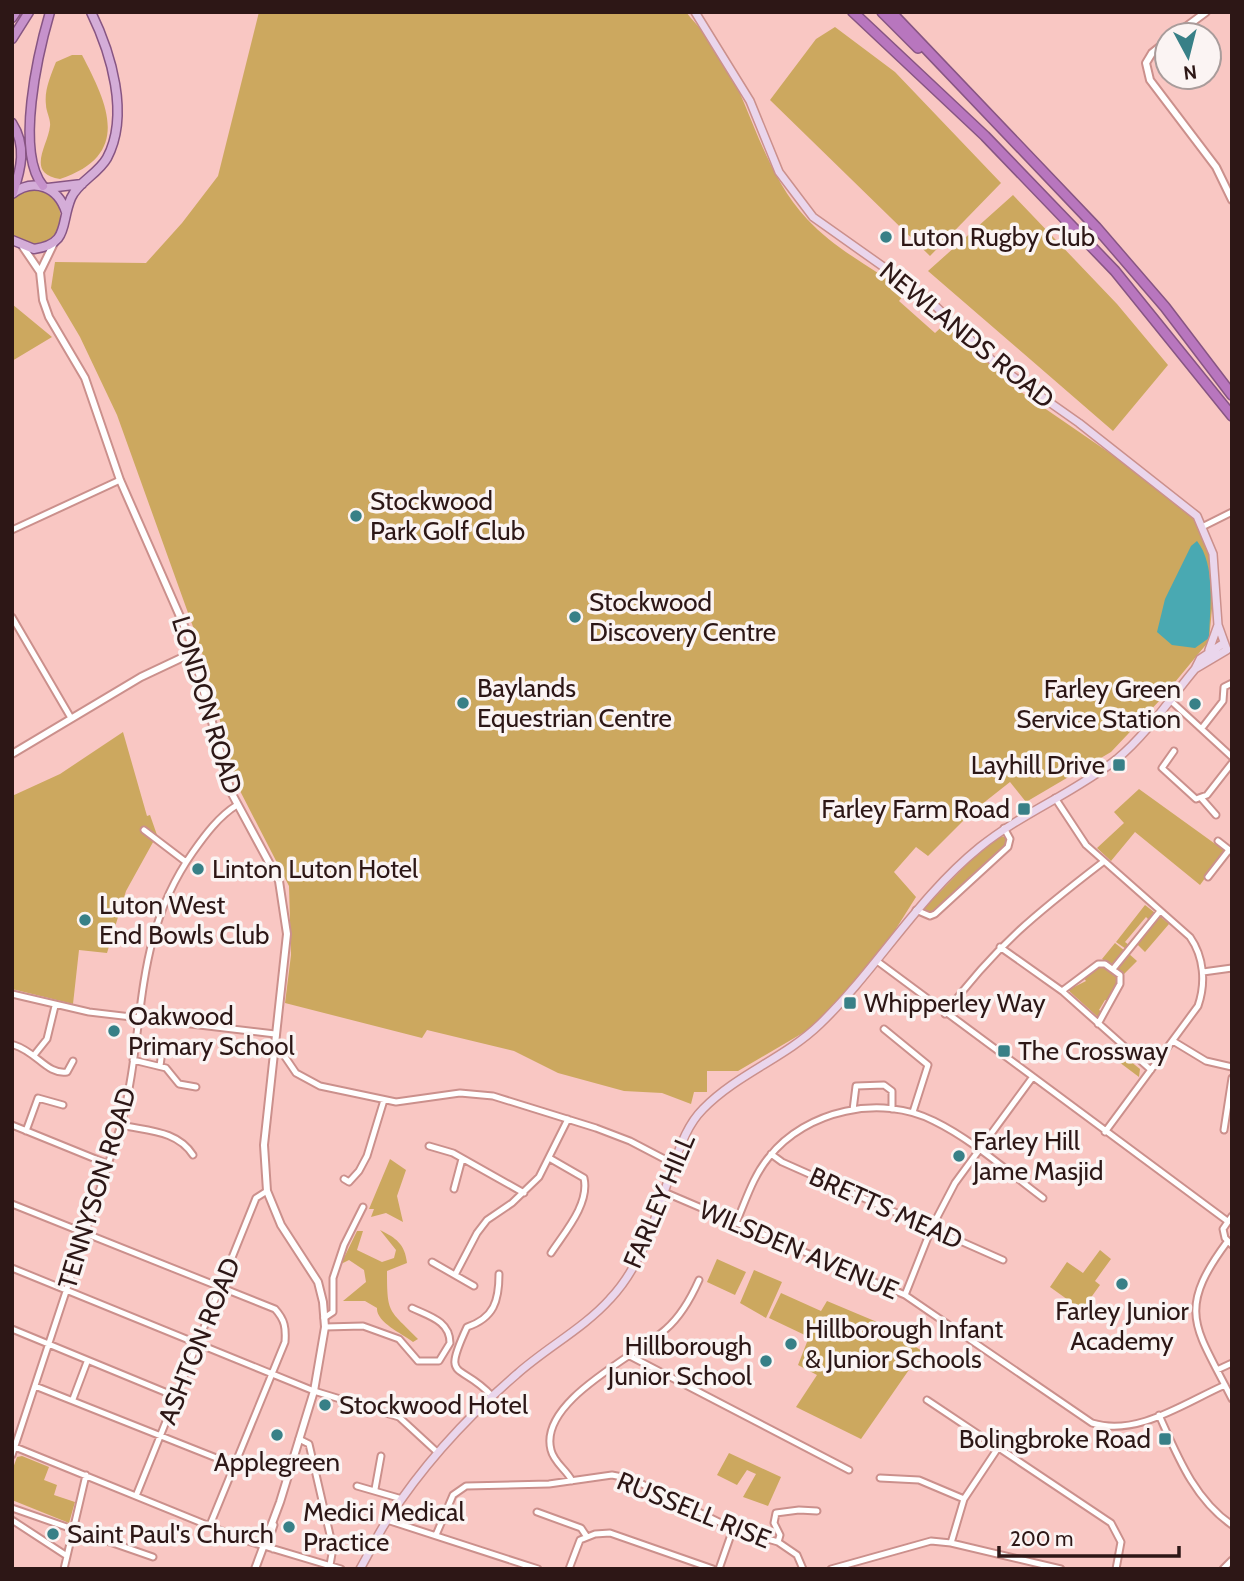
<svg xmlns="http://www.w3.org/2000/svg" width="1244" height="1581" font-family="Cabin,sans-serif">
<rect width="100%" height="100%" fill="#f9c7c3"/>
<!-- green -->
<path fill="#cca85f" d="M259,12H686C698,27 714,42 723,58C752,111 765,174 807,219C836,250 873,268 906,292L899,301L935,333L947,322L1021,392L1149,480L1201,525L1215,576L1209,641L1161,699L1111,752L1026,802L1010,782L972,812L928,856L916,847L894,872L916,897L875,962L813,1027L738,1071H707V1092H694L691,1104L662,1093L624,1091L558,1073L514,1051L427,1030L422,1038L285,1003L291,955L289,886L237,785L201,649L117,415L80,337L51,288L55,262L146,263L182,223L218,176Z
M835,27L895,72L1001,183L930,256L770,100L816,39Z
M72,55H82C107,103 133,155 60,179C25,173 48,146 50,126C51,120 46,111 46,105C44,90 51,75 56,62Z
M37,188L56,198C66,220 59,245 30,244L12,235V197L17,193Z
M1013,195L1117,304L1168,365L1113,431L928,271Z
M12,304L52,337L12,361Z
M123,732L147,816L150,815L157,835L126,891L107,953L79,950L73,1004L12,989V796L60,774Z
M1139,789L1225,851L1200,885L1135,832L1111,861L1097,848L1124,823L1114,812Z
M1001,836L1008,838L1005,845L936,911L926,912L924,908L974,857Z
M1145,905L1154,912L1150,921L1146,917L1125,942L1129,945L1126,949L1116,942Z
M1157,918H1162L1169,924L1145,952L1136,943Z
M1115,943L1125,951L1115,963L1109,964L1102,959Z
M1128,953L1137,961L1122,976L1117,967Z
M1099,965H1104L1119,980L1109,1001L1105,1000L1099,1010L1104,1013L1099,1018L1068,990L1086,981L1083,977Z
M1120,1053L1140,1069L1139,1077L1115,1059Z
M390,1159L406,1170L397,1196L403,1222L386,1213L371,1217L374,1209H369Z
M380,1230C396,1238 405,1244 407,1263L387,1271C387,1315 389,1309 418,1339L413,1342C401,1333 376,1322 377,1308L365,1301H343L366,1282L364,1270L349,1260L341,1264L357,1231H363L357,1250L382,1262L394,1258L396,1250Z
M1100,1250L1111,1259L1095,1281L1100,1285L1082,1310L1050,1287L1067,1262L1083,1273Z
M717,1259L746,1272L735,1295L707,1282Z
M754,1270L782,1282L766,1318L740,1303Z
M781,1293L821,1311L827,1301L877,1322L922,1351L861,1439L796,1407L817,1375L798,1365L809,1337L769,1318Z
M729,1453L781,1477L768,1506L743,1497L756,1474L747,1470L737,1485L717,1475Z
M22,1456L49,1467L44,1480L57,1485L54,1495L75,1502L69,1523L12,1500V1471L17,1457Z"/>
<!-- water -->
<path fill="#49a9b2" d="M1197,541C1216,565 1210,609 1209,638L1195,648L1172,645L1157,632L1165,599L1191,546Z"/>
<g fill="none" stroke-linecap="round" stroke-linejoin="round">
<!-- minor casing -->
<g stroke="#cb908c" stroke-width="9">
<path id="minor" d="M1204,526L1232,512
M12,530L120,480
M12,617L71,718
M1170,700L1232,757
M1202,728L1223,701L1224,687L1232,683
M1174,751L1162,768L1196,799L1207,795L1232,763
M1055,798L1086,845L1190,937C1204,957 1206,983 1198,1006L1105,1132
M1202,799L1216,815
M144,830L186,862
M1218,841L1232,852
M1208,877L1229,850
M916,910L930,916L935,914L1008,847L1010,839L1004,828
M1000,947L1062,991L1151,1070
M877,961L1226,1220
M1113,969L1160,911
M1203,972L1232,968
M1062,991L1098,964H1105L1120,975V984L1098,1024
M12,994L89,1012L275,1034
M945,1014C995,946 1038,912 1103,862
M884,1029L928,1065L913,1112
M1173,1041L1206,1061L1232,1067
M14,1045C37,1052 47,1075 67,1072L73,1061
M274,1046L279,1048L296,1073L320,1086L396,1102L460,1093L493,1096L596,1128L630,1141L674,1164
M35,1054L47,1039L55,1006
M133,1060L166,1068L179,1084L196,1087
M160,1066L162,1051
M853,1110L856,1086L884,1085L892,1091V1109
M12,1125L108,1164
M121,1125C147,1131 177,1130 193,1155
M1224,1130L1232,1078
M26,1131L38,1098L63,1105
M429,1146L453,1153L524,1193
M771,1154L782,1162L1003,1260
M551,1159L584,1178C590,1204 564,1233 551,1253
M344,1179L349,1182L359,1171L367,1156L384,1100
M454,1189L462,1159
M664,1192L905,1295L1092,1423C1137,1437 1184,1403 1225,1385
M12,1204L275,1309C285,1320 286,1328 285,1342L210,1525
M1232,1216L1223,1229L1225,1238L1232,1245
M736,1223C746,1200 753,1176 769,1157C806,1110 881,1094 934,1121C973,1140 1008,1172 1043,1198
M1227,1242C1175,1312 1196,1327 1232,1399
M432,1262L474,1286
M12,1268L314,1391L399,1417L437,1452
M455,1275L477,1233L487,1220L512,1203L539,1177L568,1119
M905,1295L932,1227L955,1183L1032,1078
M324,1318L333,1312V1278L344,1245L363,1207
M325,1327L363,1326L399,1339L418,1361H439L450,1343C450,1321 429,1316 412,1308
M12,1329L177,1397
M628,1355L849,1470
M1217,1370L1232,1363
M35,1386L234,1465
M492,1396C460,1361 441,1383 467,1327C494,1318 499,1301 499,1274
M73,1399L87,1362
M927,1400L1111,1523L1121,1542L1116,1569
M1159,1415C1177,1455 1194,1499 1232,1525
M299,1439L309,1444L333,1548L330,1565
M15,1447L244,1540L341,1569
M12,1455L121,1125C147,1027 131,940 193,852C205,835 219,816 237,805
M880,1478L919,1480L964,1499
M572,1481C567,1470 554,1463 551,1450C538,1401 636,1356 666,1329C681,1316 691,1298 699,1280
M357,1486L402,1499
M375,1489L381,1456
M136,1496L256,1198L267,1191
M12,1508L153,1557
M537,1512L581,1528L587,1537
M12,1520L67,1556
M387,1520L538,1569
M436,1535L453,1495L466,1486L549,1484L612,1475L632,1479L733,1529L778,1542L797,1555L803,1569
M778,1542L780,1535L774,1523L776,1513L799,1510L817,1511
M951,1543L964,1499L998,1448
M273,1549L269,1540L274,1525
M64,1569L86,1475
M569,1569L580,1540L595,1534L610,1533L713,1569
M719,1569L733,1529
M831,1569L931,1541L951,1543L1061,1569
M1223,1569L1232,1560"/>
</g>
<!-- tertiary casing -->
<g stroke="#cb908c" stroke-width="10">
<path id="tertiary" d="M1175,35L1206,12
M1167,41L1152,53L1146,63L1150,80L1216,167L1232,200
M23,247L40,272L43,300L49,317L85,378L120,480L189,637L231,792L279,881L287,934L264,1145L267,1191L281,1225L318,1282L323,1302L325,1327L314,1391L280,1502L255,1569
M40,272L54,243
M12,754L141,677L194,652"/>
</g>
<!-- secondary casing -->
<g stroke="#cb908c" stroke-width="10">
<path id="secondary" d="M695,12L750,101L779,172L813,217L926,297L998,366L1079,423L1197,516L1213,554L1218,625L1227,650L1195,669
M1209,650L1218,625
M360,1569C370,1552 377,1535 388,1519C423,1465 468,1416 517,1374C546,1348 584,1328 610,1299C645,1262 657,1210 674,1164C681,1144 688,1124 703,1109C737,1074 785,1058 820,1024C877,969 917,898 980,847C1022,813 1074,793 1117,759C1147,734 1170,699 1195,669L1200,659L1224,643"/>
</g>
<!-- primary casing -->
<g stroke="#875583" stroke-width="11">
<path id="primary" d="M48,188L82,184
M12,194C34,177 58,187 66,212
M12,240L34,249C70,244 60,224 71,198C78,182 98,174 107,158C130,115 111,53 91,12"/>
</g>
<!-- trunk casing -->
<g stroke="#875583" stroke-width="11">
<path id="trunk" d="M12,18L16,12
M12,39L29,12
M12,123C27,146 21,169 13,193
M43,186C15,152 38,53 50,12"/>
</g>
<!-- motorway casing -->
<g stroke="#875583" stroke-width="12">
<path id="motorway" d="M853,12L985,136L1115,271L1232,416
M882,12L918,48
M891,12L1096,227L1165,307L1232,395"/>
</g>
<!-- minor -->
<use href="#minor" stroke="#fff" stroke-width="5"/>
<!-- tertiary -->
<use href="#tertiary" stroke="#fff" stroke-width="6"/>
<!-- secondary -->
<use href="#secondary" stroke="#ead6ec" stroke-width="7"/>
<!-- primary -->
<use href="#primary" stroke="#d4add8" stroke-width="8"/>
<!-- trunk -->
<use href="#trunk" stroke="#c692cb" stroke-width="8"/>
<!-- motorway -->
<use href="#motorway" stroke="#b876be" stroke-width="9"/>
</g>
<!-- markers -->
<g fill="#388087" stroke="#fbf4f3" stroke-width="2.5">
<circle cx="886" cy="237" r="7"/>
<circle cx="356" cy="516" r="7"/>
<circle cx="575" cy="617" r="7"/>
<circle cx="463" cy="703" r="7"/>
<circle cx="1195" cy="704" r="7"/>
<rect x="1112" y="758" width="14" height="14" rx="3.5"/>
<rect x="1017" y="802" width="14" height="14" rx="3.5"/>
<circle cx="198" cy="869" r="7"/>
<circle cx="85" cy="920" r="7"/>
<rect x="843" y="996" width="14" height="14" rx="3.5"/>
<circle cx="114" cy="1031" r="7"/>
<rect x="997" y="1044" width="14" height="14" rx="3.5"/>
<circle cx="959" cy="1156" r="7"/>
<circle cx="1122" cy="1284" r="7"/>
<circle cx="791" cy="1344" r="7"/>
<circle cx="766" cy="1361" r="7"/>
<circle cx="325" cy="1405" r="7"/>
<circle cx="277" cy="1435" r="7"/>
<rect x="1158" y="1432" width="14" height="14" rx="3.5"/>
<circle cx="289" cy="1527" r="7"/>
<circle cx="53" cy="1534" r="7"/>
</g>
<g text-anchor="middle" stroke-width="7" stroke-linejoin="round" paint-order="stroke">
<!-- poi labels -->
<g font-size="26" fill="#2d1716" stroke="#fbf4f3" text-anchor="start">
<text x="900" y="246">Luton Rugby Club</text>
<text x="370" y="510">Stockwood<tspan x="370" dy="30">Park Golf Club</tspan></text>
<text x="589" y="611">Stockwood<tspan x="589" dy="30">Discovery Centre</tspan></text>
<text x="477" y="697">Baylands<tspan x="477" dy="30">Equestrian Centre</tspan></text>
<text x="1181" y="698" text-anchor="end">Farley Green<tspan x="1181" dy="30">Service Station</tspan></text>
<text x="1105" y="774" text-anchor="end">Layhill Drive</text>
<text x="1010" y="818" text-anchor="end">Farley Farm Road</text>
<text x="212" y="878">Linton Luton Hotel</text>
<text x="99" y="914">Luton West<tspan x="99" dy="30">End Bowls Club</tspan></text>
<text x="864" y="1012">Whipperley Way</text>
<text x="128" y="1025">Oakwood<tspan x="128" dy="30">Primary School</tspan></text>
<text x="1018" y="1060">The Crossway</text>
<text x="973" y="1150">Farley Hill<tspan x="973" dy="30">Jame Masjid</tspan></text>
<text x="1122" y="1320" text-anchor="middle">Farley Junior<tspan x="1122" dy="30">Academy</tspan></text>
<text x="805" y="1338">Hillborough Infant<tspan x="805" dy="30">&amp; Junior Schools</tspan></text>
<text x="752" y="1355" text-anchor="end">Hillborough<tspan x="752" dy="30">Junior School</tspan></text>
<text x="339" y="1414">Stockwood Hotel</text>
<text x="1151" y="1448" text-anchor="end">Bolingbroke Road</text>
<text x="277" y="1471" text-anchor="middle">Applegreen</text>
<text x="303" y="1521">Medici Medical<tspan x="303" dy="30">Practice</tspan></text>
<text x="67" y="1543">Saint Paul's Church</text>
</g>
<!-- street labels -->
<g font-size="26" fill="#2d1716" stroke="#fbf4f3">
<text transform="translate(967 335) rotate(39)" y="9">NEWLANDS ROAD</text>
<text transform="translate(207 705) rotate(73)" y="9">LONDON ROAD</text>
<text transform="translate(97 1188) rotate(-73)" y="9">TENNYSON ROAD</text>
<text transform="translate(659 1201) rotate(-67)" y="9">FARLEY HILL</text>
<text transform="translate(886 1208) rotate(24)" y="9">BRETTS MEAD</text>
<text transform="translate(799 1250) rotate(23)" y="9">WILSDEN AVENUE</text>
<text transform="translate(199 1341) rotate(-68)" y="9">ASHTON ROAD</text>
<text transform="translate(694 1510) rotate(22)" y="9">RUSSELL RISE</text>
</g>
</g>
<!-- border -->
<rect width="1244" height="1581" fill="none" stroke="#2d1716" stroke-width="28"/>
<!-- north arrow -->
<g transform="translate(1188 56) rotate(173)"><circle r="33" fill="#fbf4f3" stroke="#a99c9b" stroke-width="2"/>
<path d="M0-5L12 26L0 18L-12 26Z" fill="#388087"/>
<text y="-10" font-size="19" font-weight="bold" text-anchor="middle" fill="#2d1716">N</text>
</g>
<!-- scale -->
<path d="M999 1546v10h180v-10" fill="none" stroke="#2d1716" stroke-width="3.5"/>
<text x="1010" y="1546" font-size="21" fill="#2d1716" stroke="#fbf4f3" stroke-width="5" paint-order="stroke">200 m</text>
</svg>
